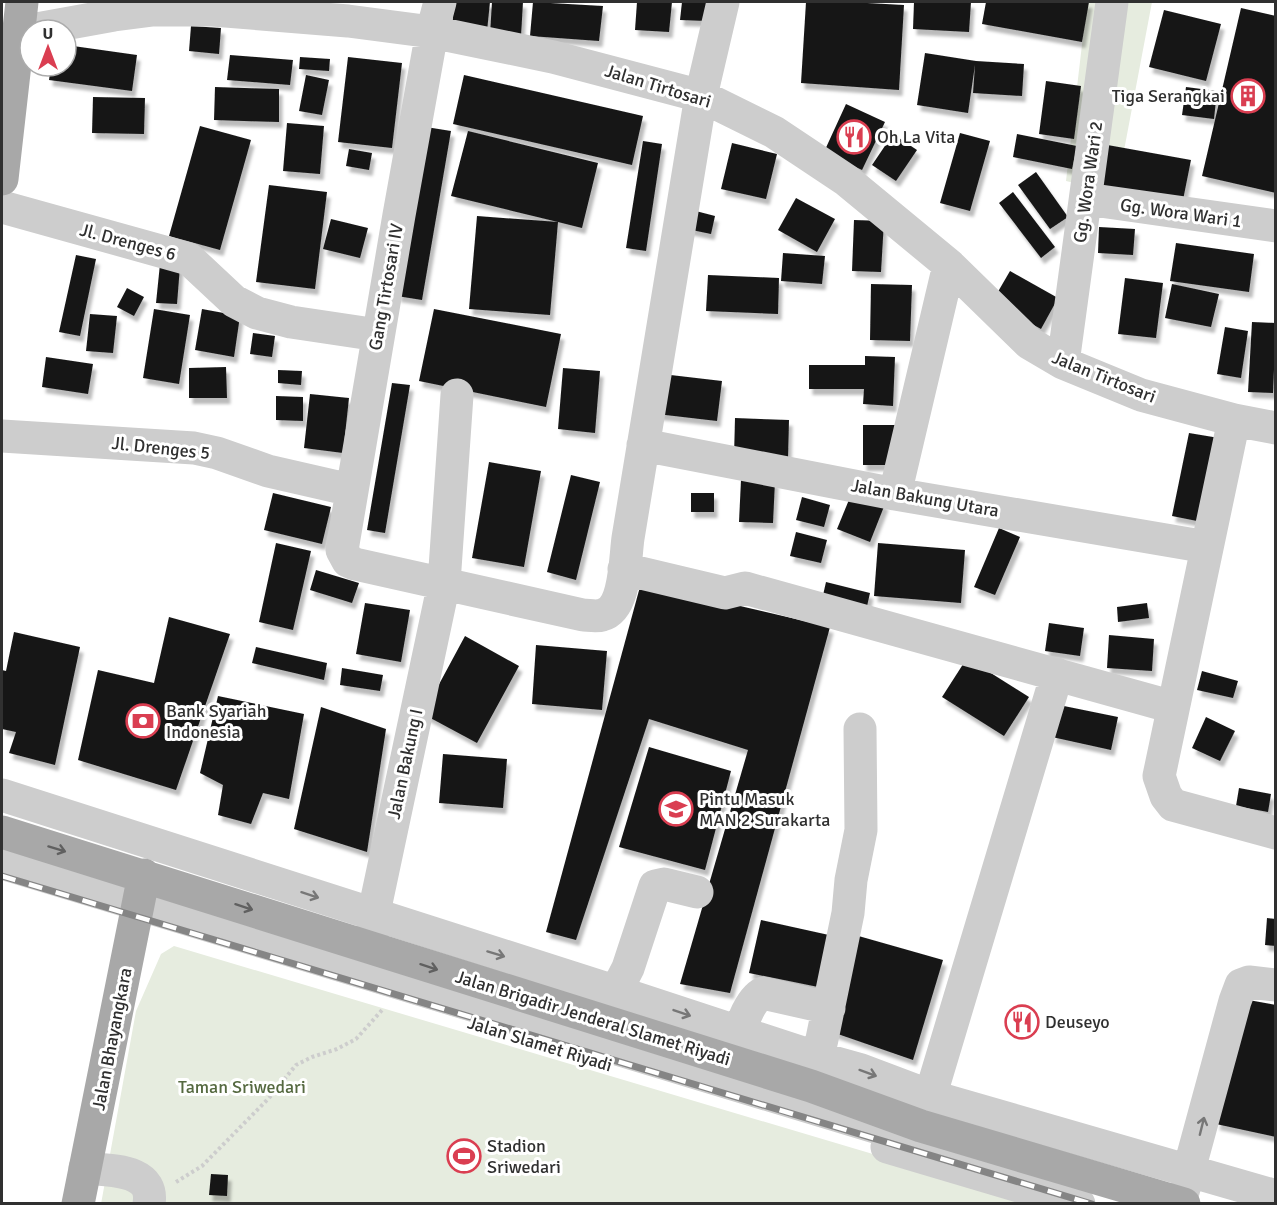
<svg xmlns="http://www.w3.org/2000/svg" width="1277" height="1205" font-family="Signika,sans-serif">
<defs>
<filter id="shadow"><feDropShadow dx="3.5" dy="6" stdDeviation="1.5" flood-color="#0004"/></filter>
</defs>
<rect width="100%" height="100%" fill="#fff"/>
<!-- green -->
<path fill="#e6ecdf" d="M1087,2H1152L1116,193L1066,181Z
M174,946L1037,1203L101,1204L136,1011L161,954Z"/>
<!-- building -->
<path fill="#171717" filter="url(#shadow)" d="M454,2H490L487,31L452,28Z
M492,2H523L521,36L490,34Z
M533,2L603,6L599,41L530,36Z
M637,2H672L669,32L635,30Z
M682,2H709L707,21L680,20Z
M806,2H849L904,5L899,90L801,83Z
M914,2H971L969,32L913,29Z
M986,2H1089L1082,42L982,24Z
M1241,8L1276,16V193L1202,176Z
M1164,10L1221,24L1206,81L1149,67Z
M191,26L221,28L219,54L189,51Z
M66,45L137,55L132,91L49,80L51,66H66Z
M925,53L976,61L1024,64L1022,96L973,93L975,65L968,113L917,105Z
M230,55L293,60L290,85L227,80Z
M300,57L330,59L329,71L299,69Z
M348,57L402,63L392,148L338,142Z
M306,75L329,80L322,115L299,111Z
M464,75L643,116L632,165L453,124Z
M1046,81L1081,86L1074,139L1039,134Z
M215,87L279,89V122L214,120Z
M1186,87L1217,91L1214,119L1182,115Z
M93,97L145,98L144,134L92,133Z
M846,104L885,122L862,170L824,152Z
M287,123L324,126L320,174L283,171Z
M200,126L251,140L220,250L169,236Z
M426,127L451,131L422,300L397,296Z
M468,131L598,163L582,228L558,222L550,315L469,309L477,216L558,222L451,196Z
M960,133L990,141L970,211L940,203Z
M893,134L917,150L896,181L872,165Z
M1017,134L1077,146L1072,169L1013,157Z
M643,141L662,144L646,251L626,248Z
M732,143L777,154L766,199L721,189Z
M1102,144L1191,160L1182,205L1094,189Z
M349,149L372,153L369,170L346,166Z
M1036,172L1068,217L1050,229L1018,185Z
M269,185L327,192L315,289L256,282Z
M1013,192L1055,247L1041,258L999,203Z
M796,198L835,219L817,252L778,230Z
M692,210L715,216L711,234L687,229Z
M331,219L368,228L360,258L323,249Z
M854,220L884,221L881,272L852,271Z
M1099,227L1135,229L1133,255L1098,253Z
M1176,243L1254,254L1249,292L1170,281Z
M783,253L825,256L822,284L781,281Z
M76,255L96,259L80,336L59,332Z
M160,264L180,266L177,304L156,303Z
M1010,271L1058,298L1041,329L992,302Z
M708,275L779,278L778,314L706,311Z
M1125,278L1163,283L1156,338L1118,334Z
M871,284L912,285L910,341L870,340Z
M1172,284L1219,294L1211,327L1165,318Z
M127,288L144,297L134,316L117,307Z
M154,309L190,315L179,384L143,378Z
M202,309L240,316L234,357L195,350Z
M434,309L561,334L546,407L419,381Z
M90,314L117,316L113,353L86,351Z
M1252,322L1276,323L1273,393L1248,392Z
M1225,327L1248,331L1241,378L1217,374Z
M253,333L275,336L272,357L250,354Z
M865,356L895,357L893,406L863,404L864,389H809V365H865Z
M46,357L93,364L88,394L42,387Z
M226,367L227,398H189V368Z
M563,368L600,371L595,433L558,429Z
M278,370L302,371L301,385L278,383Z
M662,374L722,381L717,421L657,414Z
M392,383L410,385L385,533L367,530Z
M310,394L349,398L343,453L304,448Z
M276,396L303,397V421L276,420Z
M735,418L789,420L788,458L734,457Z
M863,425H895V465H863Z
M1189,433L1219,438L1202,522L1172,516Z
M489,462L541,471L524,567L472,558Z
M571,475L600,482L576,580L547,572Z
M741,480L775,481L773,523L739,522Z
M853,490L885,504L870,542L837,529Z
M273,493L331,507L322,544L264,530Z
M691,493H714V512H691Z
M802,497L830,505L824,527L796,520Z
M999,528L1020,537L995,595L974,587Z
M796,532L827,540L821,563L790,556Z
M276,543L311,551L293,630L259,622Z
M878,543L965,550L961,603L874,596Z
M316,570L359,583L352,603L310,590Z
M826,582L870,593L865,615L821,604Z
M641,583L830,627L730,993L680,984L748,750L649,719L576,940L546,932Z
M365,603L410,610L401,662L356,654Z
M1147,603L1149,618L1118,622L1117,607Z
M169,617L230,634L176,790L78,760L98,670L154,683Z
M1049,623L1084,628L1080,656L1045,651Z
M14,632L80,647L55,765L9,753L16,732L2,729V670L6,671Z
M1109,635L1154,639L1152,671L1107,668Z
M465,636L519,666L477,743L423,714Z
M536,645L607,651L602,710L532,704Z
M256,647L327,663L324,680L252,663Z
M967,658L1029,697L1004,736L942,697Z
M342,668L383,675L380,691L340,685Z
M1202,671L1238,681L1233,698L1197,690Z
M218,696L304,714L289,799L263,793L251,824L218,815L223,785L200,773Z
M1059,705L1118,717L1111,750L1052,737Z
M321,707L386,729L367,852L294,829Z
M1206,717L1235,731L1220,761L1192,748Z
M649,747L731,771L705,870L619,847Z
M443,754L507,759L503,808L439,803Z
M1239,788L1271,794L1268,812L1236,806Z
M1267,918L1276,919V946L1265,945Z
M761,920L838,937L828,989L749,973Z
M855,935L943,960L913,1060L832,1032Z
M1243,999L1276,1005V1137L1216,1124Z
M211,1174L228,1175L227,1196L209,1195Z"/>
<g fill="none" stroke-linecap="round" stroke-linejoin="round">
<!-- path -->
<path stroke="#cdcdcd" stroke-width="4" stroke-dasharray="3 3" stroke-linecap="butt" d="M176,1182L202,1166L269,1098L296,1065L312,1057L337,1049L356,1039L383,1009"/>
<!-- minor -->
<path stroke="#cdcdcd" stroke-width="33" d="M440,2L432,32L399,215L342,550L348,561L355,564L583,615C588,615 596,617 602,615C626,609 625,558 628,538L701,96L723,2
M20,32L114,15L153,10H213L348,21L432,32L553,57L701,96L774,132L846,180L949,265L1029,343L1063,363L1141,395L1234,420L1276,428
M1086,199L1276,226
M2,207L189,259L234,301L257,313L291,322L378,335
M1063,363L1112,2
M1234,420L1159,776L1166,796L1173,805L1276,833
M2,436L194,448L217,453L268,471L351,490
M643,445L895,494L1207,547
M895,494L949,265
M624,569L725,593L745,588L1173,707
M2,795L617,992L818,1058L861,1070L930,1096L1276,1196
M2,863L918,1140
M369,936L444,583L457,395
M607,1009L628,968L655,886L664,884L697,892
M733,1053C738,1036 747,1001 763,993L829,1008
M813,1078L822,1039L848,913L851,880L861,830L860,729
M924,1117L1057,674
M887,1147L1079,1204
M85,1168C109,1171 155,1168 149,1204
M1183,1192L1235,1001L1241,985L1249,982L1276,985"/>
<!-- major -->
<path stroke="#a8a8a8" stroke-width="33" d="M2,179L22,2
M2,832L811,1086L921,1126L1184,1204
M78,1204L144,875"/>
<!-- rail casing -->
<g stroke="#858585" stroke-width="7">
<path id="rail" d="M2,876L1092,1204"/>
</g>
<!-- rail -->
<use href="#rail" stroke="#fff" stroke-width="4.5" stroke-dasharray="14" stroke-linecap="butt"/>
</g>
<!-- one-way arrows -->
<defs><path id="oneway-shaft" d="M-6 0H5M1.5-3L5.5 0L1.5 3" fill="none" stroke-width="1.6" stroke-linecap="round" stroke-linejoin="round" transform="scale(1.5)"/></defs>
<g stroke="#606060">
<use href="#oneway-shaft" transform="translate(57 849) rotate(17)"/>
<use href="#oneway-shaft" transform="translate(244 907) rotate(18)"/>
<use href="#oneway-shaft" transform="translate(429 967) rotate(18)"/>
</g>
<g stroke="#777">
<use href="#oneway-shaft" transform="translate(310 895) rotate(18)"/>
<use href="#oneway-shaft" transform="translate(496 954) rotate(17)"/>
<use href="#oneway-shaft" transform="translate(682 1013) rotate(19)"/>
<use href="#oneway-shaft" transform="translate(868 1073) rotate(20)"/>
<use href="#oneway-shaft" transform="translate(1202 1126) rotate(-76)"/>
</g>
<!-- icons -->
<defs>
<g id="building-ring" transform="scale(1.725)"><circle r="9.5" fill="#fff" stroke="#da3e51" stroke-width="1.5"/><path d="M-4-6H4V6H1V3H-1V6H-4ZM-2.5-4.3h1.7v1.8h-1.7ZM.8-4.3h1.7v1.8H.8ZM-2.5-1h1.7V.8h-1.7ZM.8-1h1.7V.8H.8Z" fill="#da3e51"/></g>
<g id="restaurant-ring" transform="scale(1.725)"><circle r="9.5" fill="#fff" stroke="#da3e51" stroke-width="1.5"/><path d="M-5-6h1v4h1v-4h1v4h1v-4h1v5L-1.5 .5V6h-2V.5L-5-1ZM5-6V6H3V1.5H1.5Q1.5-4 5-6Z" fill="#da3e51"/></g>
<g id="bank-ring" transform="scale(1.725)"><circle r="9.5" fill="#fff" stroke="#da3e51" stroke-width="1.5"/><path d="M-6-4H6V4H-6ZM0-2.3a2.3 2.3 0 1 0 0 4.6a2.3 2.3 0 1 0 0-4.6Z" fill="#da3e51"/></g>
<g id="school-ring" transform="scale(1.725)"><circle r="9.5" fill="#fff" stroke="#da3e51" stroke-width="1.5"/><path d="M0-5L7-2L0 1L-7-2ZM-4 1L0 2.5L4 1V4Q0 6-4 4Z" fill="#da3e51"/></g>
<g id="stadium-ring" transform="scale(1.725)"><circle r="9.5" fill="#fff" stroke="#da3e51" stroke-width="1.5"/><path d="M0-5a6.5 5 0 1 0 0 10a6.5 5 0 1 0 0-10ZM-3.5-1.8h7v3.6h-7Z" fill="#da3e51"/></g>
</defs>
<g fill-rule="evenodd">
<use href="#building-ring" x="1248" y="96"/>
<use href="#restaurant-ring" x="854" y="137"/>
<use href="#bank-ring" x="143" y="721"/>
<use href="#school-ring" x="676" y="809"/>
<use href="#restaurant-ring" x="1022" y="1022"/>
<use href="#stadium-ring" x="464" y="1156"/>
</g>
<g text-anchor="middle" stroke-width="6" stroke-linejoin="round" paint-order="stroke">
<!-- street labels -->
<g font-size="18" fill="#303030" stroke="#fff">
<text transform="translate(658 86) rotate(17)" y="6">Jalan Tirtosari</text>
<text transform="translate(1088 182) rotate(-82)" y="6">Gg. Wora Wari 2</text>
<text transform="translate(1181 213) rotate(8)" y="6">Gg. Wora Wari 1</text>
<text transform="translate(128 242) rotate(15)" y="6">Jl. Drenges 6</text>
<text transform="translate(386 287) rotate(-80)" y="6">Gang Tirtosari IV</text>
<text transform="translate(1104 377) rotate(22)" y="6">Jalan Tirtosari</text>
<text transform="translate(161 448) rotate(6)" y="6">Jl. Drenges 5</text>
<text transform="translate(925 498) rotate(10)" y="6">Jalan Bakung Utara</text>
<text transform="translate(405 764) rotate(-78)" y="6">Jalan Bakung I</text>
<text transform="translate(593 1018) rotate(17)" y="6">Jalan Brigadir Jenderal Slamet Riyadi</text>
<text transform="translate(112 1039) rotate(-79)" y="6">Jalan Bhayangkara</text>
<text transform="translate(540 1044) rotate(17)" y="6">Jalan Slamet Riyadi</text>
</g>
<!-- poi labels -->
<g font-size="18" fill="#303030" stroke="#fff" text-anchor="start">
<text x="1225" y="102" text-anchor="end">Tiga Serangkai</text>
<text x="877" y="143">Oh La Vita</text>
<text x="166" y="717">Bank Syariah<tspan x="166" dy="21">Indonesia</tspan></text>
<text x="699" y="805">Pintu Masuk<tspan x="699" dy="21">MAN 2 Surakarta</tspan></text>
<text x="1045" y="1028">Deuseyo</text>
<text x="487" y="1152">Stadion<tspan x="487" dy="21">Sriwedari</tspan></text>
</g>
<!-- park labels -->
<g font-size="18" fill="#556940" stroke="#fff">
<text x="242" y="1093">Taman Sriwedari</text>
</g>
</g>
<!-- border -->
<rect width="1277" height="1205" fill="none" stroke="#303030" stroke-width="6"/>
<!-- north arrow -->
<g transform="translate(48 48)"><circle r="28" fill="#ffffff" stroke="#acacac" stroke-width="1.5"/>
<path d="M0-4.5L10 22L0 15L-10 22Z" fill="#da3e51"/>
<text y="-9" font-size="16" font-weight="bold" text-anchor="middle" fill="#303030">U</text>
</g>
</svg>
